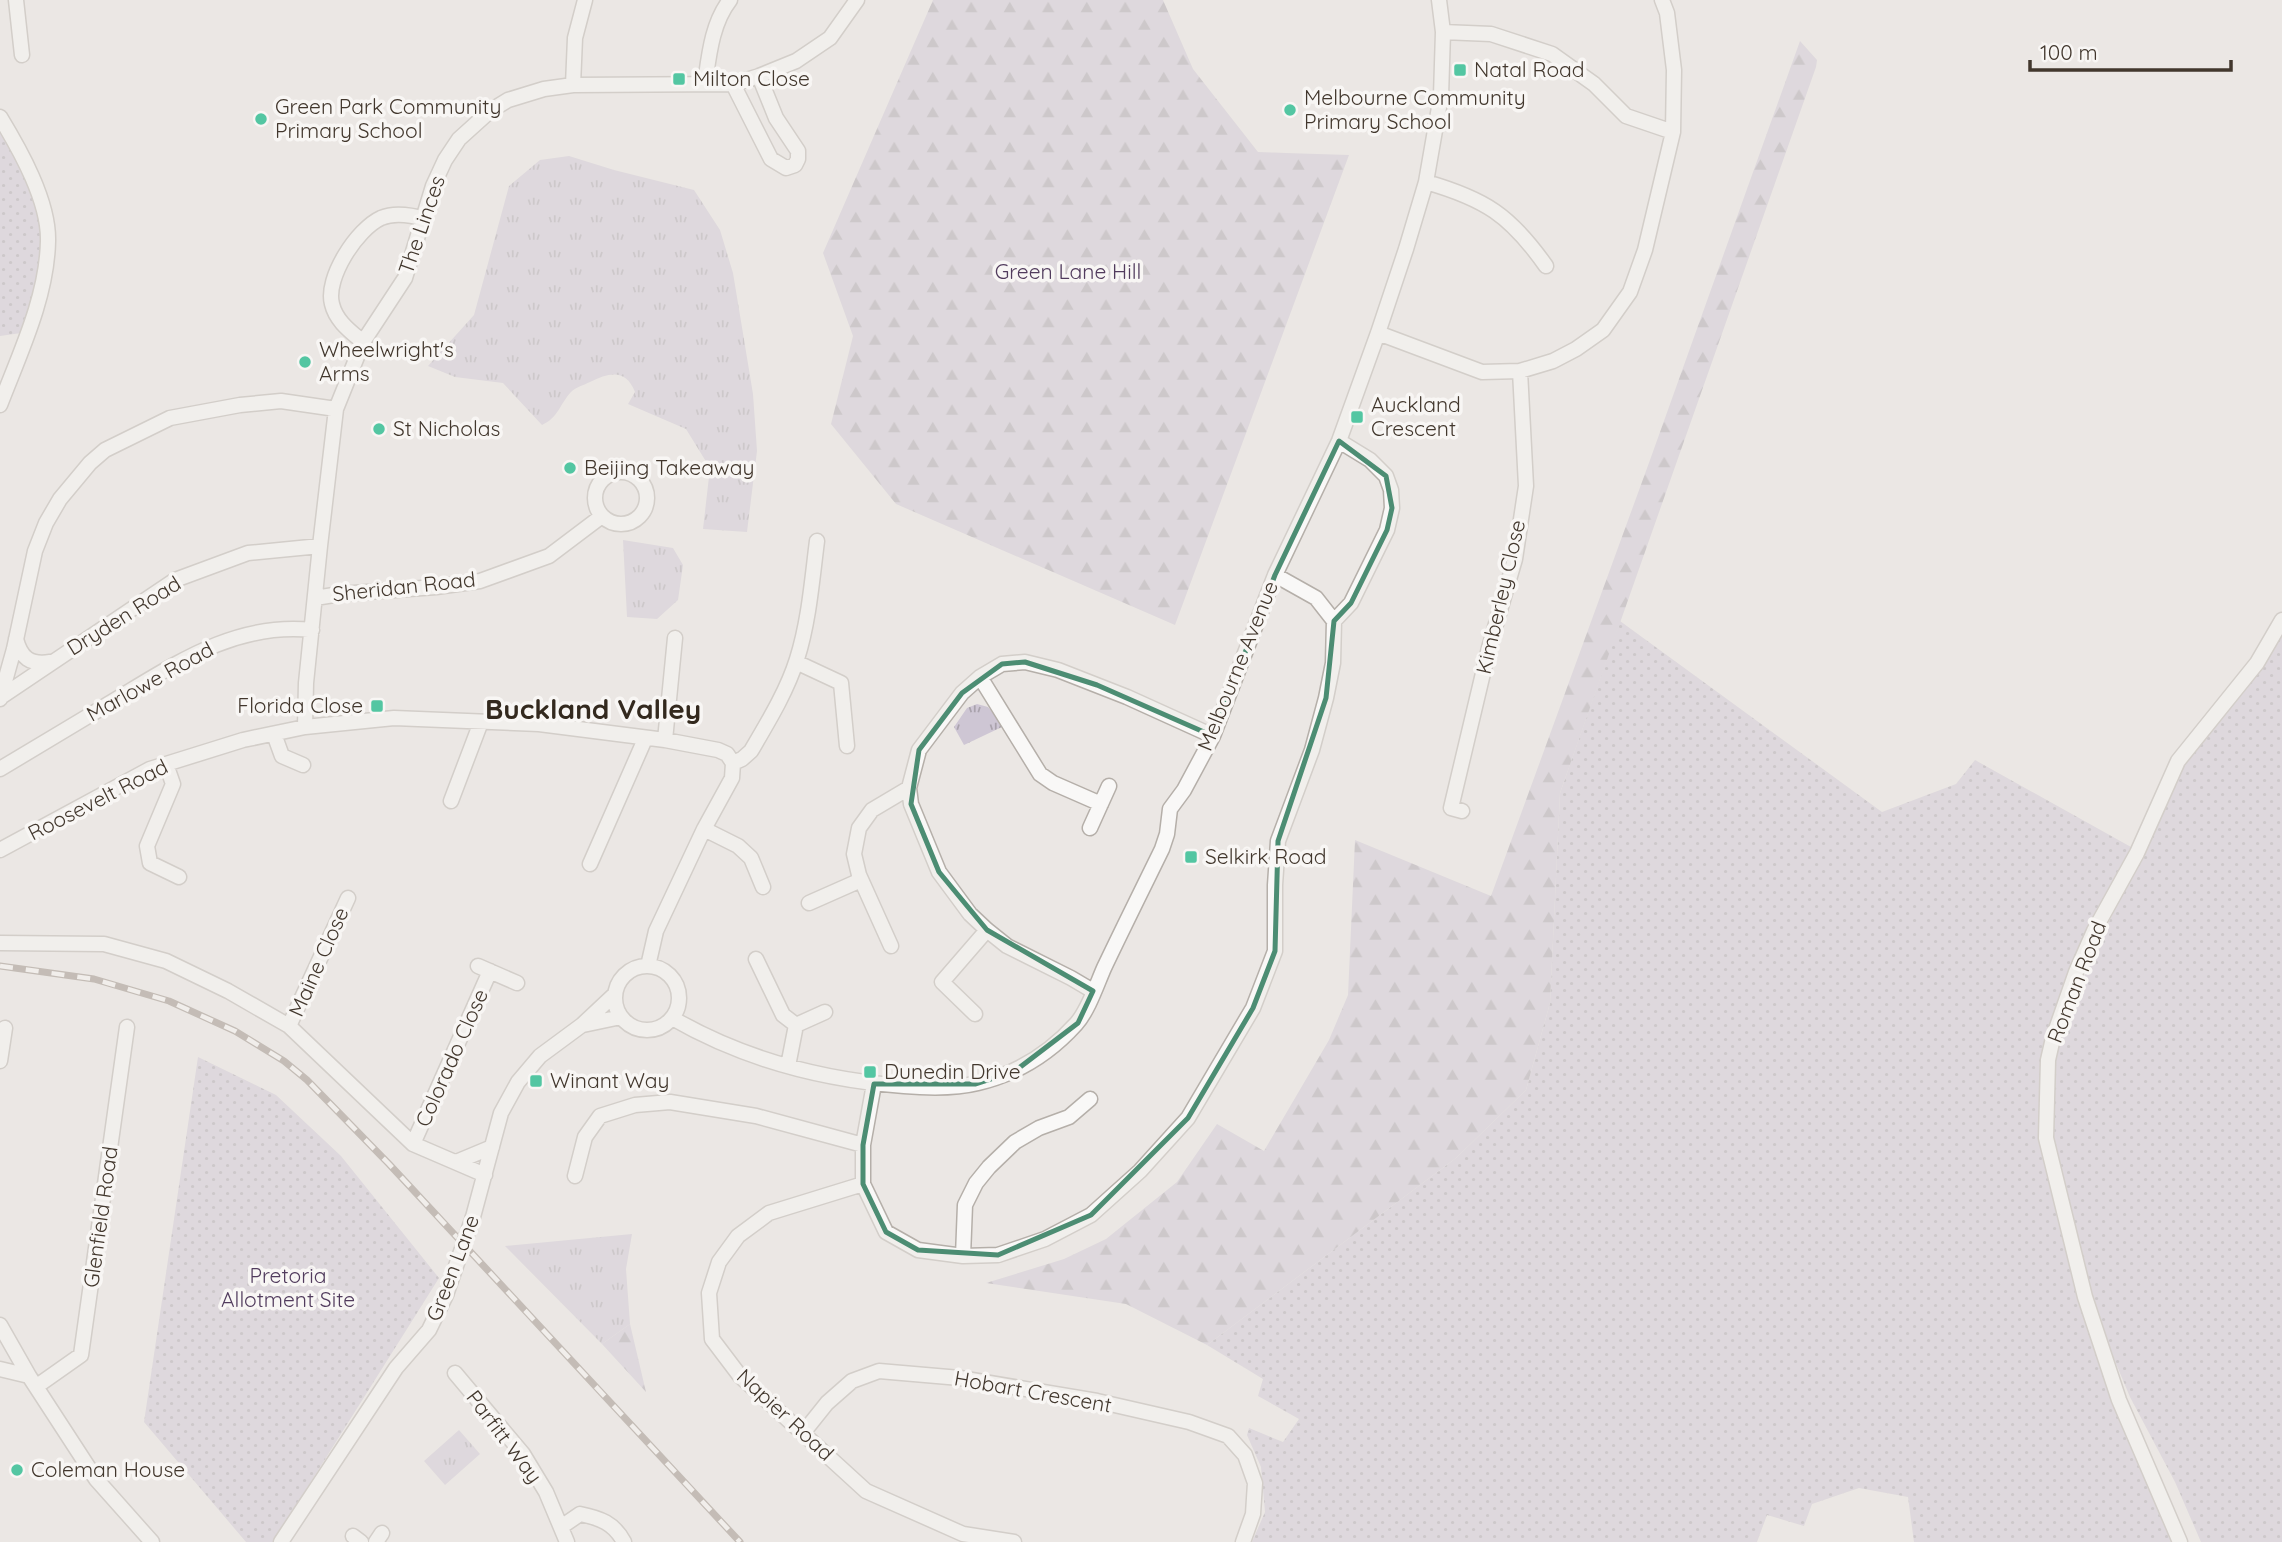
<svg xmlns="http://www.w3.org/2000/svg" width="2282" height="1542" font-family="Quicksand,sans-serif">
<defs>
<pattern id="grass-dots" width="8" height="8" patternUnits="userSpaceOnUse" patternTransform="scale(1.75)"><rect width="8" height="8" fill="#cec6d4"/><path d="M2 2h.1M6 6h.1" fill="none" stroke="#a9a2ac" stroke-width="1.8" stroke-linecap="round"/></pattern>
<pattern id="forest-firs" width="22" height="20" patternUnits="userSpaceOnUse" patternTransform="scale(1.75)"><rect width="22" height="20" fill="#cec6d4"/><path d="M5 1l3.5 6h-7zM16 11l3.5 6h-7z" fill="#a9a2ac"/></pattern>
<pattern id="park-tufts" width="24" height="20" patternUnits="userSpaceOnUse" patternTransform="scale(1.75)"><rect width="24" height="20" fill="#cec6d4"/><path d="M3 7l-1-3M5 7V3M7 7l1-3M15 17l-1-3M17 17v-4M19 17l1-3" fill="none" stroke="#a9a2ac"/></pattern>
</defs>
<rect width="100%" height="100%" fill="#ebe7e4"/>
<!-- grass -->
<path fill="url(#grass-dots)" d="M0,117L22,153L48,239L28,332L0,336Z
M1620,621L1882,812L1956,784L1975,760L2131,847L2077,954L2042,1065L2043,1142L2117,1406L2171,1542H1914L1908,1497L1859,1488L1812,1504L1804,1526L1767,1515L1757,1542H1252L1265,1512L1261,1467L1247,1435L1249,1428L1283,1442L1299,1419L1258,1396L1263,1379L1207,1345L1456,1158L1526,1090L1550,1003L1560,793Z
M2282,634V1542H2201L2175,1482L2130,1397L2088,1297L2046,1138L2055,1049L2085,975L2127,882L2183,767L2248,687Z
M198,1057L276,1095L341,1156L439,1278L273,1542H246L144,1422Z"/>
<!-- forest -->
<path fill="url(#forest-firs)" d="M933,0H1163L1193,69L1258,152L1349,155L1175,625L896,504L831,424L853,336L823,253Z
M1800,41L1817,60L1816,67L1560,793L1550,1003L1526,1090L1456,1158L1207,1345L1126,1304L986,1283L1064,1259L1106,1239L1177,1182L1217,1124L1264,1151L1329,1040L1348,995L1355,840L1491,896L1650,460Z
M630,1324L646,1392L602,1344Z"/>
<!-- park -->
<path fill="url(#park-tufts)" d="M569,156L614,170L694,190L720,230L733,273L753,394L757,451L747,532L703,529L710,468L686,429L628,404L635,392C626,369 610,372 590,382C584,385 576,387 571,392C560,404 558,418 542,425L503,383L455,377L428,366L474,315L509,186L540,160Z
M623,540L673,548L683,565L678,600L657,619L627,617Z
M977,704L988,707L1004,726L964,745L954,727L967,708Z
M632,1234L626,1269L630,1324L602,1344L505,1246Z
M459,1430L480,1454L445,1485L424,1461Z"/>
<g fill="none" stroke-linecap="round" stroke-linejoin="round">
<!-- minor casing -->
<g stroke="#b5afa9" stroke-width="17">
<path id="minor" d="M16,0L22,55
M1443,32L1491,34L1552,54L1594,84L1626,116L1673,132
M705,83C709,55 712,23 730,0
M733,84L771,159L786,168L795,165L798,159V151L776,118L759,76
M573,85L575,38L585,0
M0,117C20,150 49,201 48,241C47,297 20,353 0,405
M1426,182C1485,199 1510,215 1546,266
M1378,333L1482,372L1520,371L1553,361L1576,349L1603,330L1630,292L1645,250L1673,132L1674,70L1667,13L1662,0
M363,342C350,331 336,321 332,304C325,278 357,229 381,218C395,212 411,215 425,219
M595 498a26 26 0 1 1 52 0a26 26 0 1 1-52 0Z
M315,598L340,594L436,587L480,581L549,556L602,516
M1334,621L1351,603L1387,530L1392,508L1391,490L1386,476L1370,460L1339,441
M16,639C21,658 30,665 50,662
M796,662L841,683L847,746
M980,677L1040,774L1053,783L1101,804
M1,697L175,580L248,553L320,546
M0,699L14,649L35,551L46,523L60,499L90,463L105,450L170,418L240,405L281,401L336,409
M305,727L306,683L320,546L336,409L363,342L405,278L433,186L445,160L459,139L490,111L508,100L544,89L573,85L733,84L759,76L796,61L830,38L857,0
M274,734L282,756L303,765
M665,740L675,638
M733,763L742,759L751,751C768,722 787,691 797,659C809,621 812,580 817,541
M166,764L173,784L147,846L150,863L179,877
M0,769C38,746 77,723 115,700C177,663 236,622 312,630
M451,801L481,722
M1462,811L1451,808L1489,648L1515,559L1526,486L1520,371
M1090,828L1109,786
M704,829L738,846L751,858L763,887
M0,850L150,769L243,740L305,727L394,718L539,724L665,740L718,750L727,754L733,763L732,778L704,829L656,931L648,966
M590,864L645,739
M809,903L861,880
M0,943L104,944L166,961L228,991L289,1026L413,1144L485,1175
M891,946L859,875L854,854L859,828L872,810L909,788
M756,959L783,1015L796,1025L788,1066
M478,966L517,983
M615 998a32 32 0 1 1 64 0a32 32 0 1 1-64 0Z
M1093,991L1071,978L1007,946L987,930L970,914L939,872L911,804L909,788L919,750L962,693L980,677L1002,664L1025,662L1058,670L1127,697L1213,736
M975,1014L942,982L987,930
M672,1018C743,1059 823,1080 904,1086C927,1088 954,1089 978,1083C1016,1074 1049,1054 1076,1024C1088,1011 1097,984 1104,968C1123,928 1143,888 1162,849L1167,834L1170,809L1184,790L1213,736L1275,575L1339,441L1378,333L1406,249L1426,182L1441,96L1443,32L1439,0
M583,1025L621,1017
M796,1025L825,1012
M289,1026L348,898
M0,1061L5,1028
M874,1084L863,1145V1184L886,1232L918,1250L963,1256L998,1255L1045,1239L1091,1215L1140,1171L1188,1118L1253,1008L1275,951V885L1278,841L1312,750L1326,698L1333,663L1334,621L1316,598L1275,575
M413,1144L490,971
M456,1162L492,1147
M575,1176L585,1137L600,1116L635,1105L670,1102L756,1116L863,1145
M863,1184L769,1213L738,1236L719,1262L709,1293L712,1339L740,1376L866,1491L963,1534L1014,1542
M473,1217L501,1113L518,1082L540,1056L582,1025L615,994
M963,1256L965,1205L976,1183L989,1167L1015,1142L1039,1128L1069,1117L1090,1099
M0,1325L29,1376L96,1479L152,1542
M0,1369L29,1376
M455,1373L523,1454L546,1492L567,1542
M37,1386L81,1355L127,1027
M803,1433L827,1403L852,1381L879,1371L960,1378L1097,1401L1189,1422L1228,1436L1245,1455L1255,1483L1253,1514L1243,1542
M561,1527L580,1514C600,1518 614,1523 624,1542
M353,1536L361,1542
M281,1542L396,1368L429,1330L446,1295
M376,1542L382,1533
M2180,1542L2119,1400L2085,1297L2046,1138L2048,1060L2053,1038L2076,972L2094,931L2137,853L2178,761L2257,663L2282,620"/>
</g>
<!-- minor -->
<use href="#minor" stroke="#f9f8f7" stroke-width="14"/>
<!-- rail casing -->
<g stroke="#94887e" stroke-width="7">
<path id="rail" d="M0,966L94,979L169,1001L235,1031L284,1061L307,1080L389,1164L740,1542"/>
</g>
<!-- rail -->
<use href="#rail" stroke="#f8f6f4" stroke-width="4.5" stroke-dasharray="13" stroke-linecap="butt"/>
<!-- minor-bridge casing -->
<g stroke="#b5afa9" stroke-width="17" stroke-linecap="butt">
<path id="minor-bridge" d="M446,1295L473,1217"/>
</g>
<!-- minor-bridge -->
<use href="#minor-bridge" stroke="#f9f8f7" stroke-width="14"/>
</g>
<!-- marked area -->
<path d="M0 0H2282V1542H0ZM1339,441L1386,476L1392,508L1387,530L1351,603L1334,621L1326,698L1278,841L1275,951L1253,1008L1188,1118L1091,1215L998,1255L918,1250L886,1232L863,1184V1145L874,1084H975L1015,1071L1078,1023L1093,991L987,930L939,872L911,804L919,750L962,693L1002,664L1025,662L1097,685L1213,736L1275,575Z" fill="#ebe7e4" fill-opacity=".55" fill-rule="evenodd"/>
<path fill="none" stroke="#4c8d73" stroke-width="5" stroke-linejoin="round" d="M1339,441L1386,476L1392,508L1387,530L1351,603L1334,621L1326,698L1278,841L1275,951L1253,1008L1188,1118L1091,1215L998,1255L918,1250L886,1232L863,1184V1145L874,1084H975L1015,1071L1078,1023L1093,991L987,930L939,872L911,804L919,750L962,693L1002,664L1025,662L1097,685L1213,736L1275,575Z"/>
<!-- markers -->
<g fill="#53c6a2" stroke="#f8f6f4" stroke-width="2.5">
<rect x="1453" y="63" width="14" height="14" rx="3.5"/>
<rect x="672" y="72" width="14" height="14" rx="3.5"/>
<circle cx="1290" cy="110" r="7"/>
<circle cx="261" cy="119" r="7"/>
<circle cx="305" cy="362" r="7"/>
<rect x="1350" y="410" width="14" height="14" rx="3.5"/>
<circle cx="379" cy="429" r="7"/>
<circle cx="570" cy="468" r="7"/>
<rect x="370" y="699" width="14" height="14" rx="3.5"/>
<rect x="1184" y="850" width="14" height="14" rx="3.5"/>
<rect x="863" y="1065" width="14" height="14" rx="3.5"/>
<rect x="529" y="1074" width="14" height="14" rx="3.5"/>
<circle cx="17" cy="1470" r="7"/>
</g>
<g text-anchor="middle" stroke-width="7" stroke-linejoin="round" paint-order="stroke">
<!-- poi labels -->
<g font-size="21" fill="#42372d" stroke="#f8f6f4" text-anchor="start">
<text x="1474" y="77">Natal Road</text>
<text x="693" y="86">Milton Close</text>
<text x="1304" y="105">Melbourne Community<tspan x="1304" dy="24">Primary School</tspan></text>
<text x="275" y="114">Green Park Community<tspan x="275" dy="24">Primary School</tspan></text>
<text x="319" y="357">Wheelwright's<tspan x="319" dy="24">Arms</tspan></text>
<text x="1371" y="412">Auckland<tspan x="1371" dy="24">Crescent</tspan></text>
<text x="393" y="436">St Nicholas</text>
<text x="584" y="475">Beijing Takeaway</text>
<text x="363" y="713" text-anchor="end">Florida Close</text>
<text x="1205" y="864">Selkirk Road</text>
<text x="884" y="1079">Dunedin Drive</text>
<text x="550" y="1088">Winant Way</text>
<text x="31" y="1477">Coleman House</text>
</g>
<!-- street labels -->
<g font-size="21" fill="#42372d" stroke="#f8f6f4">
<text transform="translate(422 225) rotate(-71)" y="7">The Linces</text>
<text transform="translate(404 587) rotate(-6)" y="7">Sheridan Road</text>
<text transform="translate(1501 597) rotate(-77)" y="7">Kimberley Close</text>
<text transform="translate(124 616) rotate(-32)" y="7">Dryden Road</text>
<text transform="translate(1238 666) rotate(-68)" y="7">Melbourne Avenue</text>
<text transform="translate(150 682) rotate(-29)" y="7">Marlowe Road</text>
<text transform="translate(98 800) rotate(-27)" y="7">Roosevelt Road</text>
<text transform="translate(319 962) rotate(-66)" y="7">Maine Close</text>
<text transform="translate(2077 982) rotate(-69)" y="7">Roman Road</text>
<text transform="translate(452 1058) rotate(-66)" y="7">Colorado Close</text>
<text transform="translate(101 1217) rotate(-82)" y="7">Glenfield Road</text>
<text transform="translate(453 1268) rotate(-69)" y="7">Green Lane</text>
<text transform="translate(1033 1392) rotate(10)" y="7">Hobart Crescent</text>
<text transform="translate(785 1415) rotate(43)" y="7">Napier Road</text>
<text transform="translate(504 1437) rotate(53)" y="7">Parfitt Way</text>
</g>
<!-- park labels -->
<g font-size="21" fill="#513b5d" stroke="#f8f6f4">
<text x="1068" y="279">Green Lane Hill</text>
<text x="288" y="1283">Pretoria<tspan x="288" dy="24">Allotment Site</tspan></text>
</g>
<!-- district labels -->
<g font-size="28" font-weight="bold" fill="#33291e" stroke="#f8f6f4">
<text x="593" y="719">Buckland Valley</text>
</g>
</g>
<!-- scale -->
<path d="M2030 60v10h201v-10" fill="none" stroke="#42372d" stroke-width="3.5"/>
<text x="2040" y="60" font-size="21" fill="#42372d" stroke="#f8f6f4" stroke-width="5" paint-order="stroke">100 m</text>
</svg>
